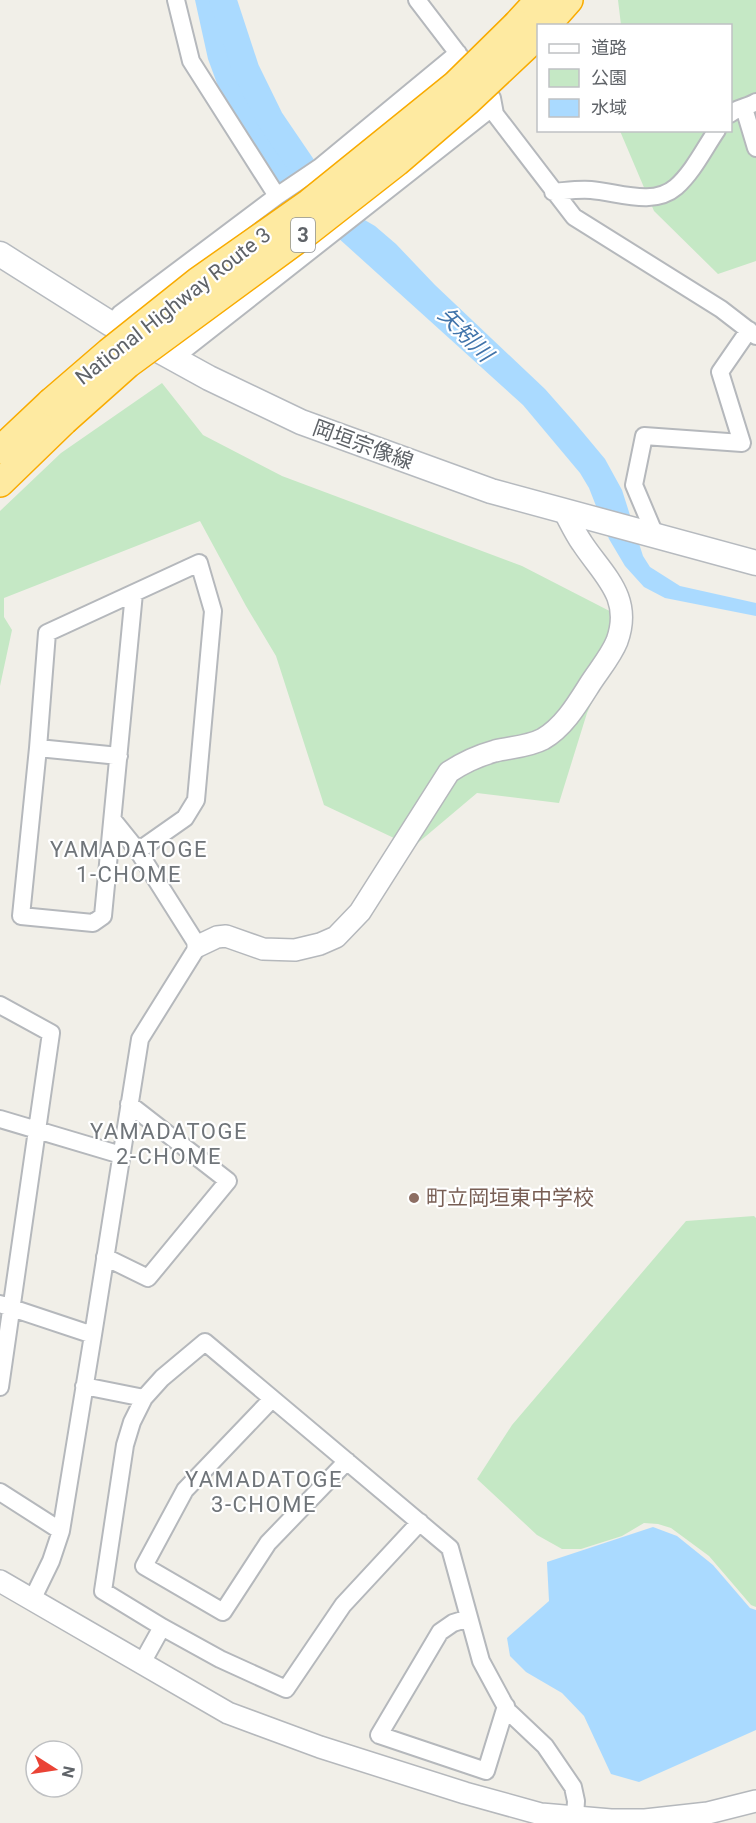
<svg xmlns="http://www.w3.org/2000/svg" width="756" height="1823" font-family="Roboto,'Noto Sans JP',sans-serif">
<rect width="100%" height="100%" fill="#f1efe8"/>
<!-- green -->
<path fill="#c5e8c5" d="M618,0H756V261L718,274L654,211L620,131L730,130V26L621,25Z
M162,383L203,435L282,476L522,566L629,621L587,713L559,803L477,793L413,847L324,805L276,656L246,606L200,521L4,598V617L12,630L0,686V511L61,453Z
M754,1216L756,1218V1607L751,1605L709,1556L671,1528L658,1524L644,1523L622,1536L581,1549H562L537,1535L477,1479L512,1425L686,1221Z"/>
<!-- water -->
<path fill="#aadaff" d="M195,0H218L234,59L269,130L298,167L344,208L375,226L396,244L435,285L545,389L575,423L605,459L622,490L643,556L650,567L680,586L756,603V616L665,598L644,587L625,566L609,539L589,488L580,473L523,405L274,180L222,97L208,59Z
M653,1527L677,1536L713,1565L750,1608L756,1610V1730L639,1782L611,1774L584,1716L562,1693L526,1672L510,1656L507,1638L549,1601L547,1562Z"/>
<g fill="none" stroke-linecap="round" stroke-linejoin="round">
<!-- river -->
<path stroke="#aadaff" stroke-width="27" d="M223,0L246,70L270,119L304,169L329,193"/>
<!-- minor casing -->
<g stroke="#b5b8bc" stroke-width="20">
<path id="minor" d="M176,0L191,61L277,196
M417,0L492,98L495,114L574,217L721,309L756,336
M744,108L756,148
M730,114C737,108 748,107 756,102
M553,192C566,191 578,189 591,190C618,192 653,207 676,187C693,172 704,149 717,130
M111,324L120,314L277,196L320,167L458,53
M174,358L493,107
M656,537L634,485L644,436L742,443L720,372L749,330
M134,593L103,916L93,923L21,916L38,748L47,633L199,563L213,611L196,800L185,818L138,851
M38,748L119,756
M0,1005L51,1033L0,1387
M0,1119L121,1155
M105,1257L148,1278L228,1181L129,1104
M0,1304L93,1335L140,1039L198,946L138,851L113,820
M84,1386L144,1398L162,1378L205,1342L450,1548L481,1661L508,1711L545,1746L573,1787L576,1801L575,1817
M144,1398L132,1422L125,1445L103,1591L162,1627
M272,1399L185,1490L144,1566L223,1612L268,1543L347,1461
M0,1492L61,1531
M32,1600L51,1561L61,1531L93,1335
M469,1618L453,1623L440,1632L379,1735L486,1771L506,1706
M142,1663L162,1627L220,1659L286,1689L343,1605L420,1522"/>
</g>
<!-- tertiary casing -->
<g stroke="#b5b8bc" stroke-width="24">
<path id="tertiary" d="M198,946L217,937L226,936L263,949L295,950L320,944L336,937L360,912L449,772C464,762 477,756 495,751C511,747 528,747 543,739C564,727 578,703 590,684C599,670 611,656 617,641C633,597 603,575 582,543C575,533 570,522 564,511
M0,1581L228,1713L320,1747L465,1793L541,1814L611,1820H645L708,1813L756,1801"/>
</g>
<!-- secondary casing -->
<g stroke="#b6babf" stroke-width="27">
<path id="secondary" d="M0,254L111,324L209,378L301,422L491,491L756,563"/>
</g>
<!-- trunk casing -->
<g stroke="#f9ab00" stroke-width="30">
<path id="trunk" d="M517,24L539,0
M546,26L569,0
M0,450L51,402
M0,483L64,421"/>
</g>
<!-- minor -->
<use href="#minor" stroke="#fff" stroke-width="16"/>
<!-- tertiary -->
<use href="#tertiary" stroke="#fff" stroke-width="21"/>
<!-- secondary -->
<use href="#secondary" stroke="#fff" stroke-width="24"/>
<!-- trunk -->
<use href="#trunk" stroke="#feeaa1" stroke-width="27"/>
<!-- trunk-bridge casing -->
<g stroke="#f9ab00" stroke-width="30" stroke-linecap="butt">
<path id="trunk-bridge" d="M51,402L109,352L198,281L309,203L455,85L517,24
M64,421L128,364L305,234L397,162L468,101L534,39"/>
</g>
<!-- trunk-bridge -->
<use href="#trunk-bridge" stroke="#feeaa1" stroke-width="27"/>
</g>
<!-- markers -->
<circle fill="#8d6e63" stroke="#fff" stroke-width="2" cx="414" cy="1198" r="6"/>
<g text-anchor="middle" stroke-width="4.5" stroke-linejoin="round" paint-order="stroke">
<!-- shield labels -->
<rect fill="#fff" stroke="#8f9295" stroke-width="1.5" x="291" y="218" width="24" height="34" rx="4.5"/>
<g font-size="20" font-weight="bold" fill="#5f6368">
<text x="303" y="242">3</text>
</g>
<!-- street labels -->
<g font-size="21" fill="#5f6368" stroke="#fff">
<text transform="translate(173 306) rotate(-38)" y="7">National Highway Route 3</text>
<text transform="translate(363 445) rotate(20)" y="7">岡垣宗像線</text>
</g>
<!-- education labels -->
<g font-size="21" fill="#785e54" stroke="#fff" text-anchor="start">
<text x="426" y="1205">町立岡垣東中学校</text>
</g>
<!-- water labels -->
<g font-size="22" font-style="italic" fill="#4174aa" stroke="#fff">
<text transform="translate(466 334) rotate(45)" y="8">矢矧川</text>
</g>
<!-- neighbourhood labels -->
<g font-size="22" letter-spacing="1.5" fill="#70757a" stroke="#fff">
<text x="129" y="857">YAMADATOGE<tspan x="129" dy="25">1-CHOME</tspan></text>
<text x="169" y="1139">YAMADATOGE<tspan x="169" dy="25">2-CHOME</tspan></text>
<text x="264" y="1487">YAMADATOGE<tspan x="264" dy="25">3-CHOME</tspan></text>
</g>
</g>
<!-- legend -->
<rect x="537" y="24" width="195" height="108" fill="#ffffff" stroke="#bfc1c3" stroke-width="1.5"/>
<rect x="549" y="44" width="30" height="9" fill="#ffffff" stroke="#bfc1c3" stroke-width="1.5"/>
<text x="591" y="54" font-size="18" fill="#5f6368">道路</text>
<rect x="549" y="69" width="30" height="18" fill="#c5e8c5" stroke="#bfc1c3" stroke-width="1.5"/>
<text x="591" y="84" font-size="18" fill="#5f6368">公園</text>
<rect x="549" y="99" width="30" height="18" fill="#aadaff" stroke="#bfc1c3" stroke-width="1.5"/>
<text x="591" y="114" font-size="18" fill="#5f6368">水域</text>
<!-- north arrow -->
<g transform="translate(54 1769) rotate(102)"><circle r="28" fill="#ffffff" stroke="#bfc1c3" stroke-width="1.5"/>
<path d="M0-4.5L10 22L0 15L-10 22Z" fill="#ea4335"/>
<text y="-9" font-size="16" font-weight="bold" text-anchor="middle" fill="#5f6368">N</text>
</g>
</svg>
